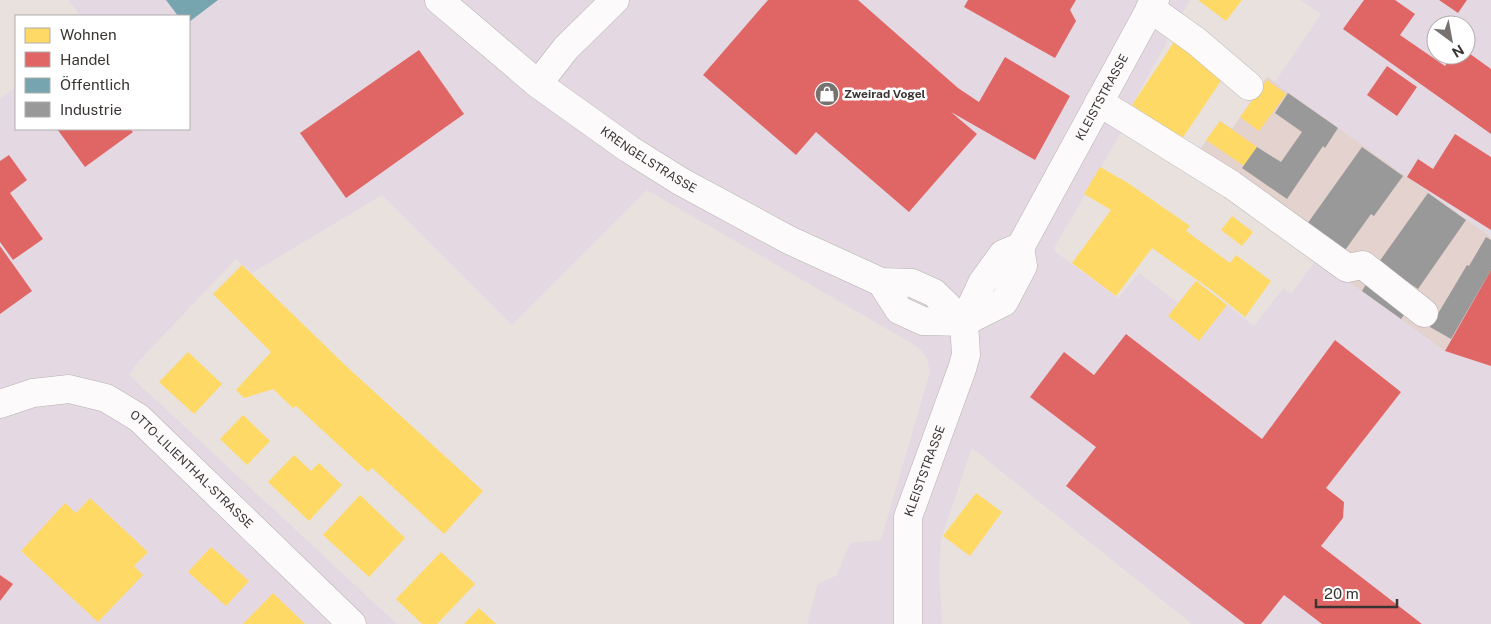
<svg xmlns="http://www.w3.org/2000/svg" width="1491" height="624" font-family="'Public Sans',sans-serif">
<rect width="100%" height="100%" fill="#e8e1de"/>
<!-- commercial -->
<path fill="#e4d9e2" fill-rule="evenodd" d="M68,0H1190L1132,105L1199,151L1126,124L1053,250L1118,298L1139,273L1178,303L1196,281L1254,326L1283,288L1291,294L1317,259L1491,270V624H1192L972,448L941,539L939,568L942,624H807L818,584L837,575L850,543L881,540L930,372L927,358L918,347L647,190L512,325L382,195L252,273L236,259L138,362L129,375L397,624H0V99L16,87V129H189V16H81Z
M1300,0H1491V237L1267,77L1275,82L1321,14ZM1436,25H1466V55H1436Z"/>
<!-- industrial -->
<path fill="#e3d2cd" d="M1267,77L1491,237V270L1445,351L1317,259L1199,151L1220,121L1232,129Z"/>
<!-- homes -->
<path fill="#ffd966" d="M1198,0H1242L1226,21Z
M1176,39L1226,73L1182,139L1132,105Z
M1267,80L1286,94L1259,131L1240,117Z
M1220,121L1257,147L1244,166L1206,140Z
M1100,167L1128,183L1190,226L1186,231L1230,263L1236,255L1271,281L1245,317L1210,289L1152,248L1116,296L1072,263L1111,210L1084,194Z
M1232,216L1253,232L1242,246L1221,230Z
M242,265L346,366L483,491L444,534L372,468L368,472L296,406L293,408L273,389L244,398L236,390L271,352L213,294Z
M1196,281L1227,305L1199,341L1168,316Z
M188,352L222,384L194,414L159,382Z
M243,415L270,441L247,465L220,439Z
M294,455L311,471L319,463L342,485L309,521L268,482Z
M976,493L1002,512L970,556L943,536Z
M360,495L405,538L369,577L323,535Z
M90,498L148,552L134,566L143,575L98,622L21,551L65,503L76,513Z
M211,547L249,581L226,606L188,572Z
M441,552L475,584L437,624H422L396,599Z
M273,593L305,624H243Z
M479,608L496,624H464Z"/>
<!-- shops -->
<path fill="#e06666" d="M768,0H858L958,88L979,102L1005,57L1070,96L1035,160L951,112L977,134L909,212L816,132L796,155L703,75Z
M968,0H1076L1070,10L1076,21L1055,58L964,7Z
M1364,0H1395L1415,14L1400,35L1445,66L1453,55H1466V51L1491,69V134L1343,29Z
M1439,0H1467L1458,13Z
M419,50L464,114L346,198L300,133Z
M1387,66L1417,87L1397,116L1367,95Z
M57,129H130L133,132L85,167Z
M1455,134L1491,157V230L1407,177L1418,159L1433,169Z
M9,155L27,180L10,193L43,239L13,260L0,242V161Z
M0,246L32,291L0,314Z
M1491,270V366L1445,351Z
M1126,334L1262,439L1335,340L1401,392L1326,488L1344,502L1343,518L1321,546L1422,624H1322L1284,595L1261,624H1245L1066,486L1096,447L1030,397L1064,352L1094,375Z
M0,575L13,584L0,601Z"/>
<!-- public -->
<path fill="#76a5af" d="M166,0H218L189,22V16H178Z"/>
<!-- industry -->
<path fill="#999" d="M1288,93L1338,128L1325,148L1323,146L1287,199L1242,168L1257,147L1281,162L1302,132L1275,113Z
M1362,147L1403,176L1374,216L1371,214L1343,253L1305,227Z
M1428,193L1466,220L1418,289L1379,262Z
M1486,237L1491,240V270L1451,339L1430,327L1467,265L1469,266Z
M1368,281L1408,309L1401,319L1362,291Z"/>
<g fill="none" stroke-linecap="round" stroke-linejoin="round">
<!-- minor casing -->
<g stroke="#b7b2b0" stroke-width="29">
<g id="minor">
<path id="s1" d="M439,0L538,84L629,149L680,181L789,240L881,282L912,283L934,293L964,322"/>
<path d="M1150,8L1196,41L1249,86"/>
<path d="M538,84L566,48L615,0"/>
<path d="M1099,102L1232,185L1347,268L1363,265L1424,313"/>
<path d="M881,282L899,310L923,321L964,322L1004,302L1023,266L1020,247"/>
<path id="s2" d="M0,404L33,393L69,389L106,398L139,418L352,624"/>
<path id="s3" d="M908,624V517L962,369L966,355L964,322L982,283L1003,254L1020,247L1022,244L1155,0"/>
</g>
</g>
<!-- minor -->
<use href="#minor" stroke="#fcfafa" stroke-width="28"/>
</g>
<!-- icons -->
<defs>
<g id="shop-disc" transform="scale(1.25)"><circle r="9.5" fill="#77716f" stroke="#fff"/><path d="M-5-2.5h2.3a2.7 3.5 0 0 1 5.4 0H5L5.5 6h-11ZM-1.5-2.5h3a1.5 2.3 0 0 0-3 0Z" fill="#fff"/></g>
</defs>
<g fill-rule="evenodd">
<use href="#shop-disc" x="827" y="94"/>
</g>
<g text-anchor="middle" stroke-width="5" stroke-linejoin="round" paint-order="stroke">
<!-- poi labels -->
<g font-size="12" font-weight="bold" fill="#3a3533" stroke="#fff" text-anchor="start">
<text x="844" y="98">Zweirad Vogel</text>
</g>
<!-- street labels -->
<g font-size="12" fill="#3a3533" stroke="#fff">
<text dy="4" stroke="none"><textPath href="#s3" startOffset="580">KLEISTSTRASSE</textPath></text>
<text dy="4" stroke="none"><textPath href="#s1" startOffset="264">KRENGELSTRASSE</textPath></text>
<text dy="4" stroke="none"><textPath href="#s2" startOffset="221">OTTO-LILIENTHAL-STRASSE</textPath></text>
<text dy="4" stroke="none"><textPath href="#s3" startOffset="156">KLEISTSTRASSE</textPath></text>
</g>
</g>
<!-- legend -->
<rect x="15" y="15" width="175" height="115" fill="#ffffff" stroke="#b0aead"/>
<rect x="25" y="28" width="25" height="15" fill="#ffd966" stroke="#b0aead"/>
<text x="60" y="40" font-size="15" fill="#3a3533">Wohnen</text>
<rect x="25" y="52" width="25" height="15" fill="#e06666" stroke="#b0aead"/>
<text x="60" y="65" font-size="15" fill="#3a3533">Handel</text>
<rect x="25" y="78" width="25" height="15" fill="#76a5af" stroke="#b0aead"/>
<text x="60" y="90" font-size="15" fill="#3a3533">Öffentlich</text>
<rect x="25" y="102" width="25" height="15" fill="#999999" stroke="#b0aead"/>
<text x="60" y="115" font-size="15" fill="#3a3533">Industrie</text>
<!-- north arrow -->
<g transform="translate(1451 40) rotate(148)"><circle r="24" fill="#ffffff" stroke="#b0aead"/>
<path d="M0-4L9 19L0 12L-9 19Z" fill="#77716f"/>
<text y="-8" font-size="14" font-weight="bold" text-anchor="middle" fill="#3a3533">N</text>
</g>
<!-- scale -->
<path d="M1316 599v8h81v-8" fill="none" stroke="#3a3533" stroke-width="2.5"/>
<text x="1324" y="599" font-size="15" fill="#3a3533" stroke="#ffffff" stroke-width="4" paint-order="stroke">20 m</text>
</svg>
